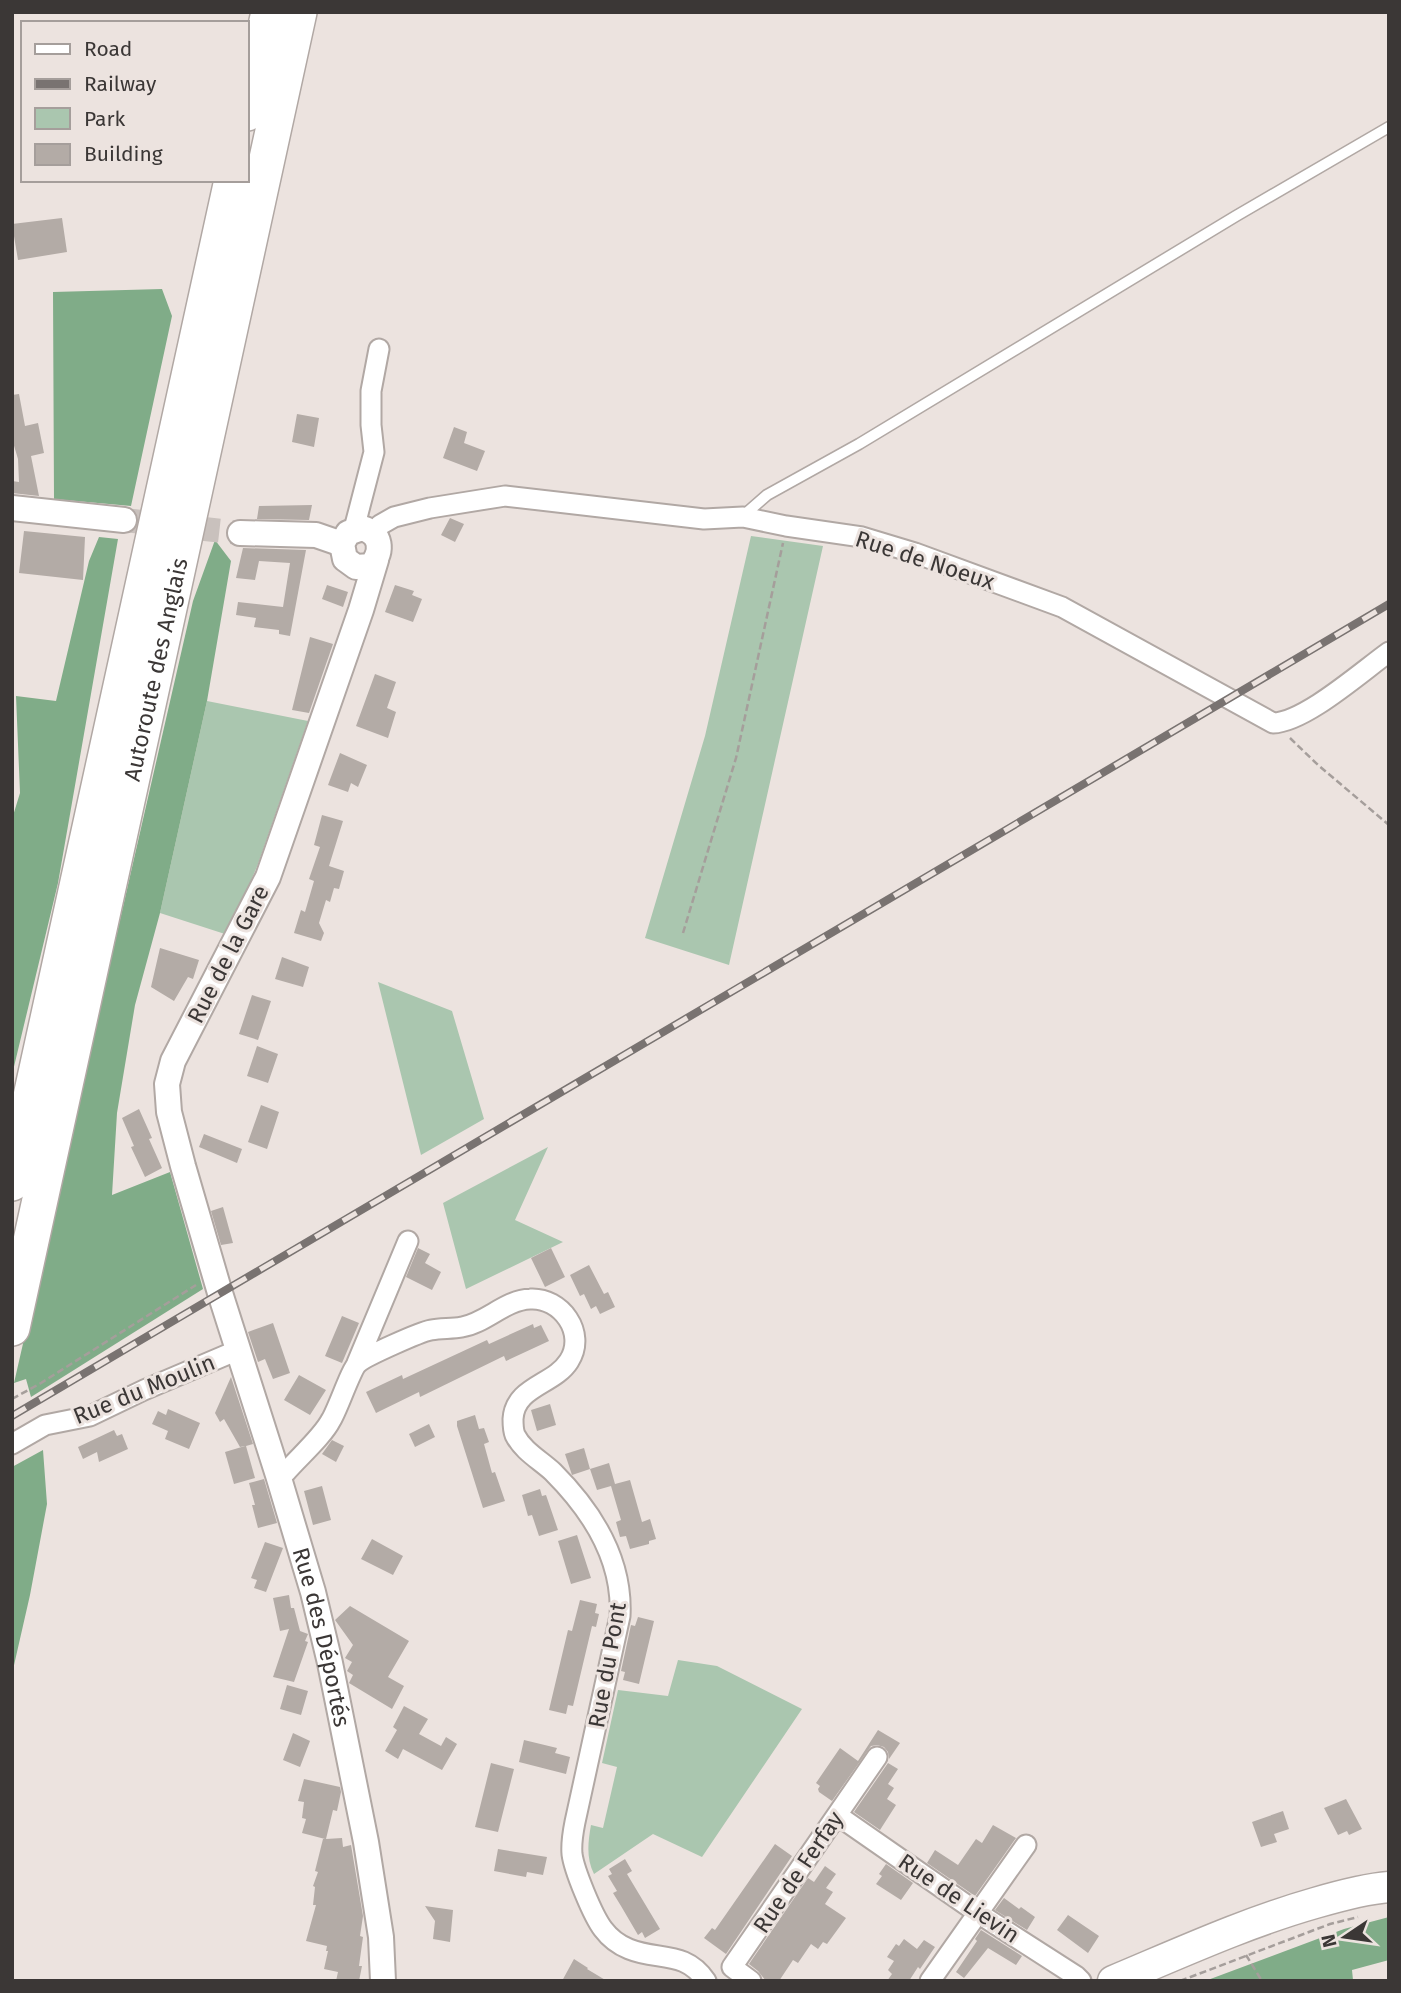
<svg xmlns="http://www.w3.org/2000/svg" width="1401" height="1993" font-family="'Fira Sans',sans-serif">
<rect width="100%" height="100%" fill="#ece3df"/>
<!-- green -->
<path fill="#aac6af" d="M751,536L823,546L729,965L645,938L705,736Z
M207,701L308,721L258,864L228,935L160,913Z
M378,982L452,1011L484,1119L421,1155Z
M548,1147L515,1220L563,1242L466,1289L443,1203Z
M678,1660L717,1666L802,1709L702,1857L653,1834L594,1874C586,1858 588,1842 591,1825L603,1828L617,1767L602,1763L618,1690L668,1696Z"/>
<!-- forest -->
<path fill="#80ac88" d="M162,289L172,316L131,506L54,499L53,292Z
M99,537L118,539L58,883L12,1075V819L20,793L16,696L56,701L89,561Z
M215,540L231,561L207,701L160,913L135,1005L117,1113L112,1195L170,1172L203,1289L31,1397L26,1379L14,1383L193,601Z
M43,1450L47,1504L30,1595L12,1674V1467Z
M1389,1917V1960L1352,1970L1353,1980L1388,1981H1205L1344,1929Z"/>
<!-- building -->
<path fill="#b3aba6" d="M62,218L67,252L18,260L12,224Z
M19,394L25,426L38,423L44,453L31,456L39,496L12,493V481L19,482L18,459L12,439V395Z
M297,414L319,418L314,447L292,442Z
M454,427L467,432L464,443L485,451L477,471L443,458Z
M312,505L309,520L257,519L259,506Z
M450,518L464,524L455,542L441,535Z
M24,531L85,537L83,580L19,573Z
M243,548L306,550L290,636L279,634V630L254,627L256,618L236,615L238,602L283,607L290,563L259,561L255,580L236,578Z
M327,585L348,592L343,607L322,599Z
M395,585L414,591L412,595L422,599L413,622L385,612Z
M310,637L333,644L309,713L292,710Z
M375,674L396,682L387,708L396,712L388,738L356,726Z
M340,753L367,765L358,787L351,783L348,792L328,785Z
M322,815L343,821L329,866L344,871L339,889L334,888L330,902L326,900L319,923L324,933L321,941L294,933L301,910L305,912L314,881L309,879L320,847L314,845Z
M160,948L199,960L193,979L188,977L174,1001L151,987Z
M282,957L309,967L303,987L275,979Z
M252,995L271,1001L258,1040L239,1034Z
M257,1046L278,1054L268,1083L247,1076Z
M261,1105L279,1112L267,1149L248,1142Z
M139,1109L152,1138L149,1139L162,1168L145,1177L131,1147L134,1146L122,1118Z
M204,1134L242,1149L237,1163L199,1147Z
M223,1207L233,1243L221,1245L211,1211Z
M418,1248L430,1254L425,1263L441,1272L432,1290L406,1277Z
M551,1248L565,1277L545,1287L531,1258Z
M589,1265L604,1294L608,1292L615,1307L600,1314L596,1306L591,1309L584,1294L580,1296L570,1275Z
M342,1316L359,1323L342,1363L325,1356Z
M273,1323L290,1373L273,1379L265,1359L258,1362L248,1332Z
M533,1324L534,1328L541,1325L549,1341L506,1361L504,1356L420,1397L419,1392L376,1413L366,1392L402,1375L403,1379L487,1340L489,1344Z
M299,1375L326,1390L310,1415L284,1400Z
M231,1377L253,1444L246,1446L255,1478L234,1484L225,1452L245,1446L240,1447L224,1419L220,1422L215,1413Z
M550,1404L556,1425L537,1431L531,1410Z
M168,1409L200,1423L189,1449L165,1439L168,1431L152,1424L158,1411L166,1415Z
M475,1415L479,1429L484,1428L489,1442L484,1444L492,1473L495,1472L505,1501L483,1508L457,1426V1421Z
M429,1424L435,1437L415,1447L409,1434Z
M114,1430L117,1436L122,1434L128,1449L99,1462L97,1452L83,1459L78,1447Z
M332,1440L344,1446L336,1462L322,1454Z
M584,1448L590,1469L572,1475L565,1454Z
M609,1463L615,1484L630,1480L642,1522L650,1519L656,1539L649,1541V1544L630,1549L626,1536L620,1537L616,1522L621,1520L611,1486L597,1490L590,1469Z
M264,1479L277,1523L258,1528L252,1505H255L249,1483Z
M322,1486L331,1520L313,1525L304,1491Z
M540,1489L542,1496L546,1495L558,1530L539,1536L532,1515L528,1516L522,1495Z
M577,1535L591,1578L571,1584L558,1541Z
M372,1539L403,1556L393,1575L361,1559Z
M265,1542L283,1548L266,1592L254,1588L257,1580L251,1578Z
M289,1595L291,1608H294L300,1631L308,1634L305,1641L308,1642L294,1682L273,1677L289,1629L280,1631L273,1598Z
M580,1600L597,1604L595,1613L599,1614L596,1627L592,1626L573,1706L568,1705L566,1714L549,1710L568,1630L572,1631Z
M350,1606L409,1641L388,1677L404,1686L392,1709L349,1683L353,1675L347,1671L352,1662L345,1658L353,1645L335,1620Z
M638,1617L654,1621L639,1684L623,1680L625,1672L621,1671L631,1625L635,1626Z
M287,1685L308,1691L301,1715L280,1709Z
M404,1706L428,1719L419,1734L441,1746L446,1737L457,1744L442,1770L403,1749L398,1759L385,1751L397,1730L393,1727Z
M878,1730L900,1743L889,1759L888,1752L884,1747L877,1745L871,1746L832,1801L819,1792L818,1789L820,1786L816,1783L840,1748L858,1761Z
M293,1733L310,1741L300,1767L283,1760Z
M524,1740L557,1748L555,1753L570,1757L566,1774L519,1762Z
M491,1763L514,1769L498,1832L475,1827Z
M888,1763L898,1769L888,1784L894,1788L887,1799L896,1805L880,1830L854,1812Z
M304,1779L340,1787L341,1792L337,1811L333,1810L326,1839L342,1838L343,1847L351,1845L363,1916L360,1936L363,1937L359,1966H362L359,1981H336L338,1972L324,1969L328,1951H326L327,1946L306,1941L316,1905H313L315,1887L313,1886L318,1872L315,1871L323,1839H325L302,1833L306,1819L302,1818L304,1802L298,1801Z
M1346,1799L1362,1829L1349,1835L1347,1831L1338,1835L1324,1808Z
M1283,1811L1289,1829L1274,1834L1277,1842L1261,1847L1252,1822Z
M993,1825L1016,1838L975,1896L927,1863L935,1850L958,1865L976,1839L982,1843Z
M775,1844L792,1856L726,1954L704,1938L712,1928L715,1930Z
M498,1849L547,1857L543,1875L527,1872L526,1877L494,1871Z
M625,1859L632,1871L627,1874L660,1929L645,1938L642,1932L638,1935L621,1906L613,1893L617,1891L608,1876L612,1874L609,1869Z
M886,1864L913,1883L901,1900L876,1884L882,1876L879,1874Z
M825,1866L836,1874L826,1888L833,1892L825,1904L846,1918L827,1944L823,1942L818,1949L811,1944L798,1963L793,1960L779,1981H766L758,1971L749,1964L808,1878L814,1882Z
M1004,1898L1019,1909L1021,1907L1035,1917L1027,1930L995,1910Z
M425,1906L453,1910L450,1942L433,1939L435,1921Z
M1068,1915L1099,1936L1088,1953L1057,1930Z
M981,1930L1022,1956L1016,1965L988,1948L964,1978L956,1972L977,1941L975,1939Z
M904,1939L917,1949L924,1940L935,1947L920,1969L918,1967L909,1981H887L892,1974L888,1970L894,1961L887,1957L896,1944L899,1946Z
M574,1959L588,1968L587,1969L607,1981H562Z"/>
<g fill="none" stroke-linecap="round" stroke-linejoin="round">
<!-- tertiary-tunnel -->
<path stroke="#c9c1bd" stroke-width="24" stroke-dasharray="24 12" stroke-linecap="butt" d="M124,520L240,533"/>
<!-- service casing -->
<g stroke="#b1a8a4" stroke-width="13">
<path id="service" d="M743,516L767,495L859,444L1236,216L1389,127"/>
</g>
<!-- minor casing -->
<g stroke="#b1a8a4" stroke-width="23">
<path id="minor" d="M354,529L374,452L371,425V391L379,349
M375,534L380,525L394,517L430,508L505,496L704,519L743,517L786,526L862,537L915,553L1062,607L1273,723C1305,722 1361,672 1389,652
M357,1363L408,1241
M12,1444L45,1425L90,1416L144,1390L238,1350
M278,1475L286,1472C299,1457 323,1436 331,1420C338,1409 351,1369 358,1363C366,1356 420,1332 431,1330C441,1328 452,1329 462,1327C486,1323 505,1300 530,1299C561,1297 587,1333 569,1361C554,1385 515,1386 513,1419C513,1425 513,1430 515,1435C523,1451 540,1460 553,1472C592,1511 623,1559 620,1616L575,1822C573,1832 571,1843 572,1854C574,1870 593,1916 603,1929C609,1937 619,1945 629,1949C658,1961 685,1950 706,1981
M837,1815L978,1913L1076,1976L1081,1981
M751,1981L732,1967L877,1757
M930,1981L1026,1845"/>
</g>
<!-- tertiary casing -->
<g stroke="#b1a8a4" stroke-width="28">
<g id="tertiary">
<path d="M12,508L124,520"/>
<path d="M362,528C382,534 383,551 371,566L356,567L345,559L342,544L348,533Z"/>
<path d="M240,533L316,535L342,544"/>
<path id="s1" d="M376,560L361,610L268,877L173,1061L167,1084L169,1112L183,1166L220,1293L278,1475L313,1592L330,1663L366,1842L381,1937L383,1981"/>
</g>
</g>
<!-- primary casing -->
<g stroke="#b1a8a4" stroke-width="33">
<path id="primary" d="M1113,1981C1180,1953 1245,1923 1315,1903C1339,1896 1364,1889 1389,1887"/>
</g>
<!-- motorway casing -->
<g stroke="#b1a8a4" stroke-width="38">
<g id="motorway">
<path d="M247,113L269,12"/>
<path d="M12,1183L232,180"/>
<path id="s2" d="M12,1328L299,12"/>
</g>
</g>
<!-- path -->
<path stroke="#a59e9b" stroke-width="2.5" stroke-dasharray="7 3.5" stroke-linecap="butt" d="M1290,738L1318,765L1389,825
M683,933L736,758L783,543
M12,1399L41,1383L196,1285
M1246,1955L1262,1981
M1180,1981L1330,1924L1358,1917"/>
<!-- service -->
<use href="#service" stroke="#fff" stroke-width="10"/>
<!-- minor -->
<use href="#minor" stroke="#fff" stroke-width="19"/>
<!-- tertiary -->
<use href="#tertiary" stroke="#fff" stroke-width="24"/>
<!-- primary -->
<use href="#primary" stroke="#fff" stroke-width="30"/>
<!-- motorway -->
<use href="#motorway" stroke="#fff" stroke-width="35"/>
<!-- rail casing -->
<g stroke="#797371" stroke-width="8">
<path id="rail" d="M12,1416L1389,604"/>
</g>
<!-- rail -->
<use href="#rail" stroke="#ece3df" stroke-width="5" stroke-dasharray="16" stroke-linecap="butt"/>
</g>
<g text-anchor="middle" stroke-width="6" stroke-linejoin="round" paint-order="stroke">
<!-- street labels -->
<g font-size="23" fill="#3b3736" stroke="#ece3df">
<text transform="translate(925 560) rotate(18)" y="8">Rue de Noeux</text>
<text dy="8" stroke="none"><textPath href="#s2" startOffset="674">Autoroute des Anglais</textPath></text>
<text transform="translate(228 954) rotate(-63)" y="8">Rue de la Gare</text>
<text transform="translate(144 1389) rotate(-22)" y="8">Rue du Moulin</text>
<text dy="8" stroke="none"><textPath href="#s1" startOffset="1141">Rue des Déportés</textPath></text>
<text transform="translate(607 1665) rotate(-80)" y="8">Rue du Pont</text>
<text transform="translate(798 1872) rotate(-56)" y="8">Rue de Ferfay</text>
<text transform="translate(959 1898) rotate(34)" y="8">Rue de Lievin</text>
</g>
</g>
<!-- border -->
<rect width="1401" height="1993" fill="none" stroke="#3b3736" stroke-width="28"/>
<!-- legend -->
<rect x="21" y="21" width="228" height="161" fill="#ece3df" stroke="#a59e9b" stroke-width="2"/>
<rect x="35" y="44" width="35" height="10" fill="#ffffff" stroke="#a59e9b" stroke-width="2"/>
<text x="84" y="56" font-size="21" fill="#3b3736">Road</text>
<rect x="35" y="79" width="35" height="10" fill="#797371" stroke="#a59e9b" stroke-width="2"/>
<text x="84" y="91" font-size="21" fill="#3b3736">Railway</text>
<rect x="35" y="108" width="35" height="21" fill="#aac6af" stroke="#a59e9b" stroke-width="2"/>
<text x="84" y="126" font-size="21" fill="#3b3736">Park</text>
<rect x="35" y="144" width="35" height="21" fill="#b3aba6" stroke="#a59e9b" stroke-width="2"/>
<text x="84" y="161" font-size="21" fill="#3b3736">Building</text>
<!-- north arrow -->
<g transform="translate(1345 1937) rotate(257)" stroke="#ece3df" stroke-width="5" paint-order="stroke">
<path d="M0-5L12 26L0 18L-12 26Z" fill="#3b3736"/>
<text y="-10" font-size="19" font-weight="bold" text-anchor="middle" fill="#3b3736">N</text>
</g>
</svg>
